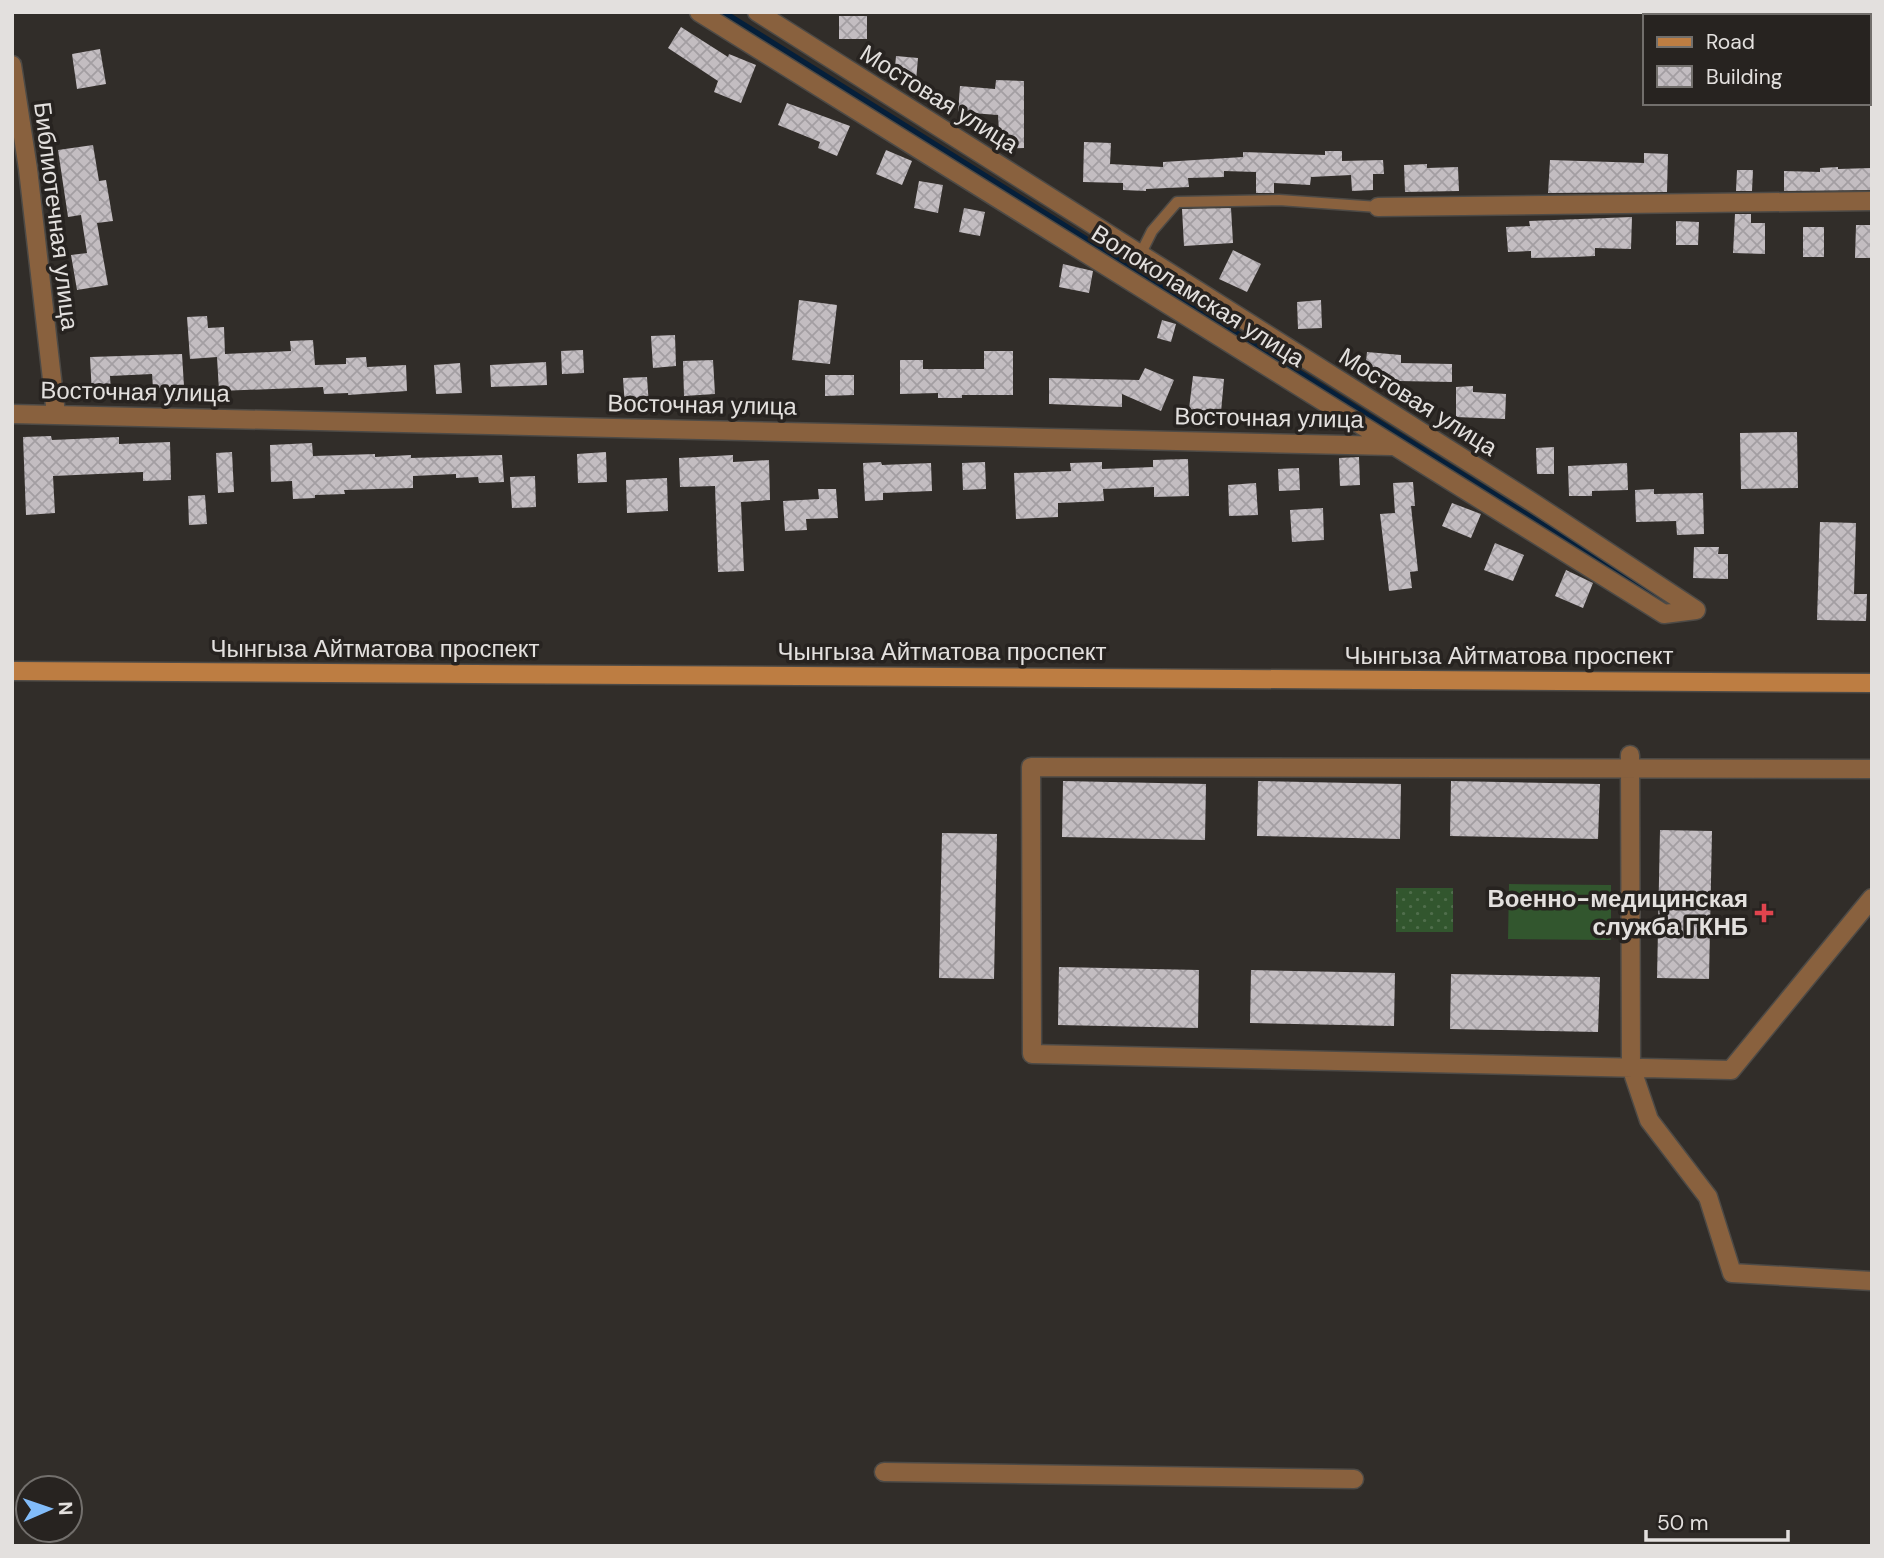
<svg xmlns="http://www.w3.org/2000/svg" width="1884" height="1558" font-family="'DM Sans',sans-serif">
<defs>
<pattern id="grass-dots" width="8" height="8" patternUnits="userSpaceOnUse" patternTransform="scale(1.75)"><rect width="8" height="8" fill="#32562e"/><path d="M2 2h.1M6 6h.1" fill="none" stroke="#506e4c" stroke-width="1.8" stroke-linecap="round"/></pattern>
<pattern id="building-cross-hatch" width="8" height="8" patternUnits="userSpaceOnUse" patternTransform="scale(1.75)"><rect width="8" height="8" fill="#c3bdc1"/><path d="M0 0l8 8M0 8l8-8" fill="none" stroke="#a39ea2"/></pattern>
</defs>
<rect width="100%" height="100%" fill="#312d29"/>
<!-- grass -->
<path fill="url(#grass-dots)" d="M1396,888H1453V932H1396Z"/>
<!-- garden -->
<path fill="#32562e" d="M1509,884L1611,885V940L1508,939Z"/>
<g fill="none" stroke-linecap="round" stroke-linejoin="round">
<!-- stream -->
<path stroke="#051f3a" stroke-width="6" d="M723,12L1677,609"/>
</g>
<!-- building -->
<path fill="url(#building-cross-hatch)" d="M839,16H867V39H839Z
M681,27L728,57L729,54L756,65L741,103L714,92L718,81L668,48Z
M100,49L106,84L77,89L72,54Z
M896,56L918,58L916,81L894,79Z
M996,80L1024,81V148L1000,149L998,115L958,112L960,86L995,89Z
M787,103L850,126L837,156L818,148L820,142L778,125Z
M1084,142L1111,143L1110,164L1163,167V162L1243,157V152L1325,155V151H1342V161L1383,160L1384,174H1373V190L1352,191L1351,175L1311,177L1310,185L1274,183V193H1256V172L1224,171V177L1188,178L1189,187L1146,189V191L1123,190V183L1083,182Z
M93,145L99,181L106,180L113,221L97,223L108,285L77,290L71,255L87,253L81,215L68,217L58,150Z
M886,150L912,161L902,185L876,174Z
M1644,153L1668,154L1667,192L1548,193L1550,160L1644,163Z
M1427,164V168L1458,167L1459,191L1405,192L1404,165Z
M1838,167V169L1872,168V190L1784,191V171L1820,172V168Z
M1737,170H1753L1752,191H1736Z
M919,181L943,185L938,213L914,208Z
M964,208L985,212L980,236L959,232Z
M1231,208L1233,243L1184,246L1182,209Z
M1735,214H1751V223H1765V254L1733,253Z
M1632,217L1631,249L1595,248V256L1574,257L1531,258V251L1508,252L1506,227L1530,226L1529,221Z
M1676,221L1699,222L1698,245H1676Z
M1856,225H1872V258H1855Z
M1803,227H1824V257H1803Z
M1233,250L1261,264L1247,292L1219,279Z
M1063,264L1093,271L1089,293L1059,287Z
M799,300L837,305L830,364L792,360Z
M1321,300L1322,328L1298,329L1297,302Z
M207,316L208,328L224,327L225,354L291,351L290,341L313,340L315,365L346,364V358L366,357L367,367L406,365L407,391L348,395V393L324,394L323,387L219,391L217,357L190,359L187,317Z
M1162,320L1176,324L1171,342L1157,338Z
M675,335L676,366L653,368L651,336Z
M583,350L584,373L562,374L561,351Z
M984,351H1013V395H962V398H938V393L900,394V360H923V369H984Z
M1367,352L1401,355V363L1452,364V382L1399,381V383L1364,379Z
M182,354L184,386L153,388L152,374L110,376L111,394L92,395L90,357Z
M713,360L715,394L684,396L683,361Z
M546,362L547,385L491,387L490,365Z
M460,363L462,393L436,394L434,365Z
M1145,368L1174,380L1161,411L1122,394V407L1049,404V378L1139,380Z
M825,375H854V395L825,396Z
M1193,376L1224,379L1221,412L1189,409Z
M647,377L649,406L625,407L623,378Z
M1473,386V392L1506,394L1505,419L1456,417V387Z
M1797,432L1798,488L1741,489L1740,433Z
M51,436L52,440L119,437V444L170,442L171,480L143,481V472L53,476L55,513L26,515L23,437Z
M312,443L313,456L375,454V457L411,455V458L502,455L504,482L479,483L478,477L456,478V474L413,476V488L344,490L345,494L315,495V498L293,499L292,481L271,482L270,445Z
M1554,447V474H1537L1536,448Z
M232,452L234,492L218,493L216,453Z
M606,452L607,482L578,483L577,454Z
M733,455V462L769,460L770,500L741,502L744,571L718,572L715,486L680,487L679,458Z
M1359,457L1360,485L1340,486L1339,458Z
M1188,459L1189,496L1154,497V487L1103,489L1104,501L1058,503V517L1016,519L1014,473L1071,471L1070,463L1102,462V469L1153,467V460Z
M881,462L882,465L931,463L932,491L883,493V500L865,501L863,463Z
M985,462L986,489L963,490L962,463Z
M1627,463L1628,490L1592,491V496H1569L1568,466Z
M1299,468L1300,490L1279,491L1278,469Z
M535,476L536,507L512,508L510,477Z
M667,478L668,511L627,513L626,480Z
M1413,482L1415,506H1411L1418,571L1410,572L1412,588L1389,591L1380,514L1395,513L1393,483Z
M1256,483L1258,515L1229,516L1228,485Z
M818,489H836L838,518L806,519L807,530L785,531L783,501L819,499Z
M1654,489V494L1703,493L1704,534L1677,535L1676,521L1636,522L1635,490Z
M205,495L207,524L189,525L188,496Z
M1452,503L1481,514L1471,538L1442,526Z
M1323,508L1324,540L1292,542L1290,510Z
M1820,522L1856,523L1854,594H1867L1866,621L1817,620Z
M1495,543L1524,555L1513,581L1484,570Z
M1694,547H1719L1718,554H1728V579L1693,578Z
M1566,570L1593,583L1583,608L1555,596Z
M1063,781L1206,784L1205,840L1062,837Z
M1258,781L1401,784L1400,839L1257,836Z
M1451,781L1600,784L1598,839L1450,836Z
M1660,830L1712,831L1709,979L1657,978Z
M942,833L997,834L994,979L939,978Z
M1059,967L1199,970L1198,1028L1058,1025Z
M1251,970L1395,973L1394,1026L1250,1023Z
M1451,974L1600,977L1598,1032L1450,1029Z"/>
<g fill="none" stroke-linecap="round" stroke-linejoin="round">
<!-- service casing -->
<g stroke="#4d4a46" stroke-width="13">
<path id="service" d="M1140,255L1152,231L1177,202L1279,200L1378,207"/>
</g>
<!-- minor casing -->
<g stroke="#4d4a46" stroke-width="21">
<path id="minor" d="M699,12L1664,614L1696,610
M757,12L1532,502L1696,610
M12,65L28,169L56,414
M1378,207L1872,201
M12,414L1391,446
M1630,755L1631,1067L1649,1120L1708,1197L1732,1273L1872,1281
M1872,769L1031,767L1032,1054L1731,1070L1872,898
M884,1472L1354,1479"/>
</g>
<!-- secondary casing -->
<g stroke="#4d4a46" stroke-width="21">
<path id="secondary" d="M12,671L1872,683"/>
</g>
<!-- service -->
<use href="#service" stroke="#89613e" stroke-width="10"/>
<!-- minor -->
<use href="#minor" stroke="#89613e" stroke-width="18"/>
<!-- secondary -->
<use href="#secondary" stroke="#bd7d42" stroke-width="18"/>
</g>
<!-- markers -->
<path fill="#e0444e" stroke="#272320" stroke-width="2.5" d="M1760.5 902.5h7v7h7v7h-7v7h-7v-7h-7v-7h7z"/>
<g text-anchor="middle" stroke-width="7" stroke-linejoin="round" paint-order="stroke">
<!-- street labels -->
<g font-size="24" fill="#e3e0de" stroke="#272320">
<text transform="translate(939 99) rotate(32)" y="8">Мостовая улица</text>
<text transform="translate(56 216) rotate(83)" y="8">Библиотечная улица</text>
<text transform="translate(1198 296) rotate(32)" y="8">Волоколамская улица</text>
<text transform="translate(135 392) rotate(1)" y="8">Восточная улица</text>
<text transform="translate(1418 402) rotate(32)" y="8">Мостовая улица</text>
<text transform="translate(702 405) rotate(1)" y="8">Восточная улица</text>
<text transform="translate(1269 418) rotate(1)" y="8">Восточная улица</text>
<text x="375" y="657">Чынгыза Айтматова проспект</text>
<text x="942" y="660">Чынгыза Айтматова проспект</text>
<text x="1509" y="664">Чынгыза Айтматова проспект</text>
</g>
<!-- poi labels -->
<g font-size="24" font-weight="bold" fill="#e3e0de" stroke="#272320" text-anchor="end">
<text x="1748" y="907">Военно-медицинская<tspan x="1748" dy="28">служба ГКНБ</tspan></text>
</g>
</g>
<!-- border -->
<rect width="1884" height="1558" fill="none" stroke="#e3e0de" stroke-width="28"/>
<!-- legend -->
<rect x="1643" y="14" width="228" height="91" fill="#272320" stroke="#726f6c" stroke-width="2"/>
<rect x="1657" y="37" width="35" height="10" fill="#bd7d42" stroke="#726f6c" stroke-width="2"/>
<text x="1706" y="49" font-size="21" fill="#e3e0de">Road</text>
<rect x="1657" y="66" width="35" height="21" fill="url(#building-cross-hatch)" stroke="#726f6c" stroke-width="2"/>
<text x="1706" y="84" font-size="21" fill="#e3e0de">Building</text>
<!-- north arrow -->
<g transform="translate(49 1509) rotate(88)"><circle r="33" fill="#272320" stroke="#726f6c" stroke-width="2"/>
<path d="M0-5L12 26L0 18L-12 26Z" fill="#82bcfa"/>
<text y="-10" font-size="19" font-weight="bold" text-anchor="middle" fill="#e3e0de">N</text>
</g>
<!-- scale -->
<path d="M1646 1530v10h142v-10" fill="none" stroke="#e3e0de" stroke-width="3.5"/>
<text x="1657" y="1530" font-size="21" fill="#e3e0de" stroke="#272320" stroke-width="5" paint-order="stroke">50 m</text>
</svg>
